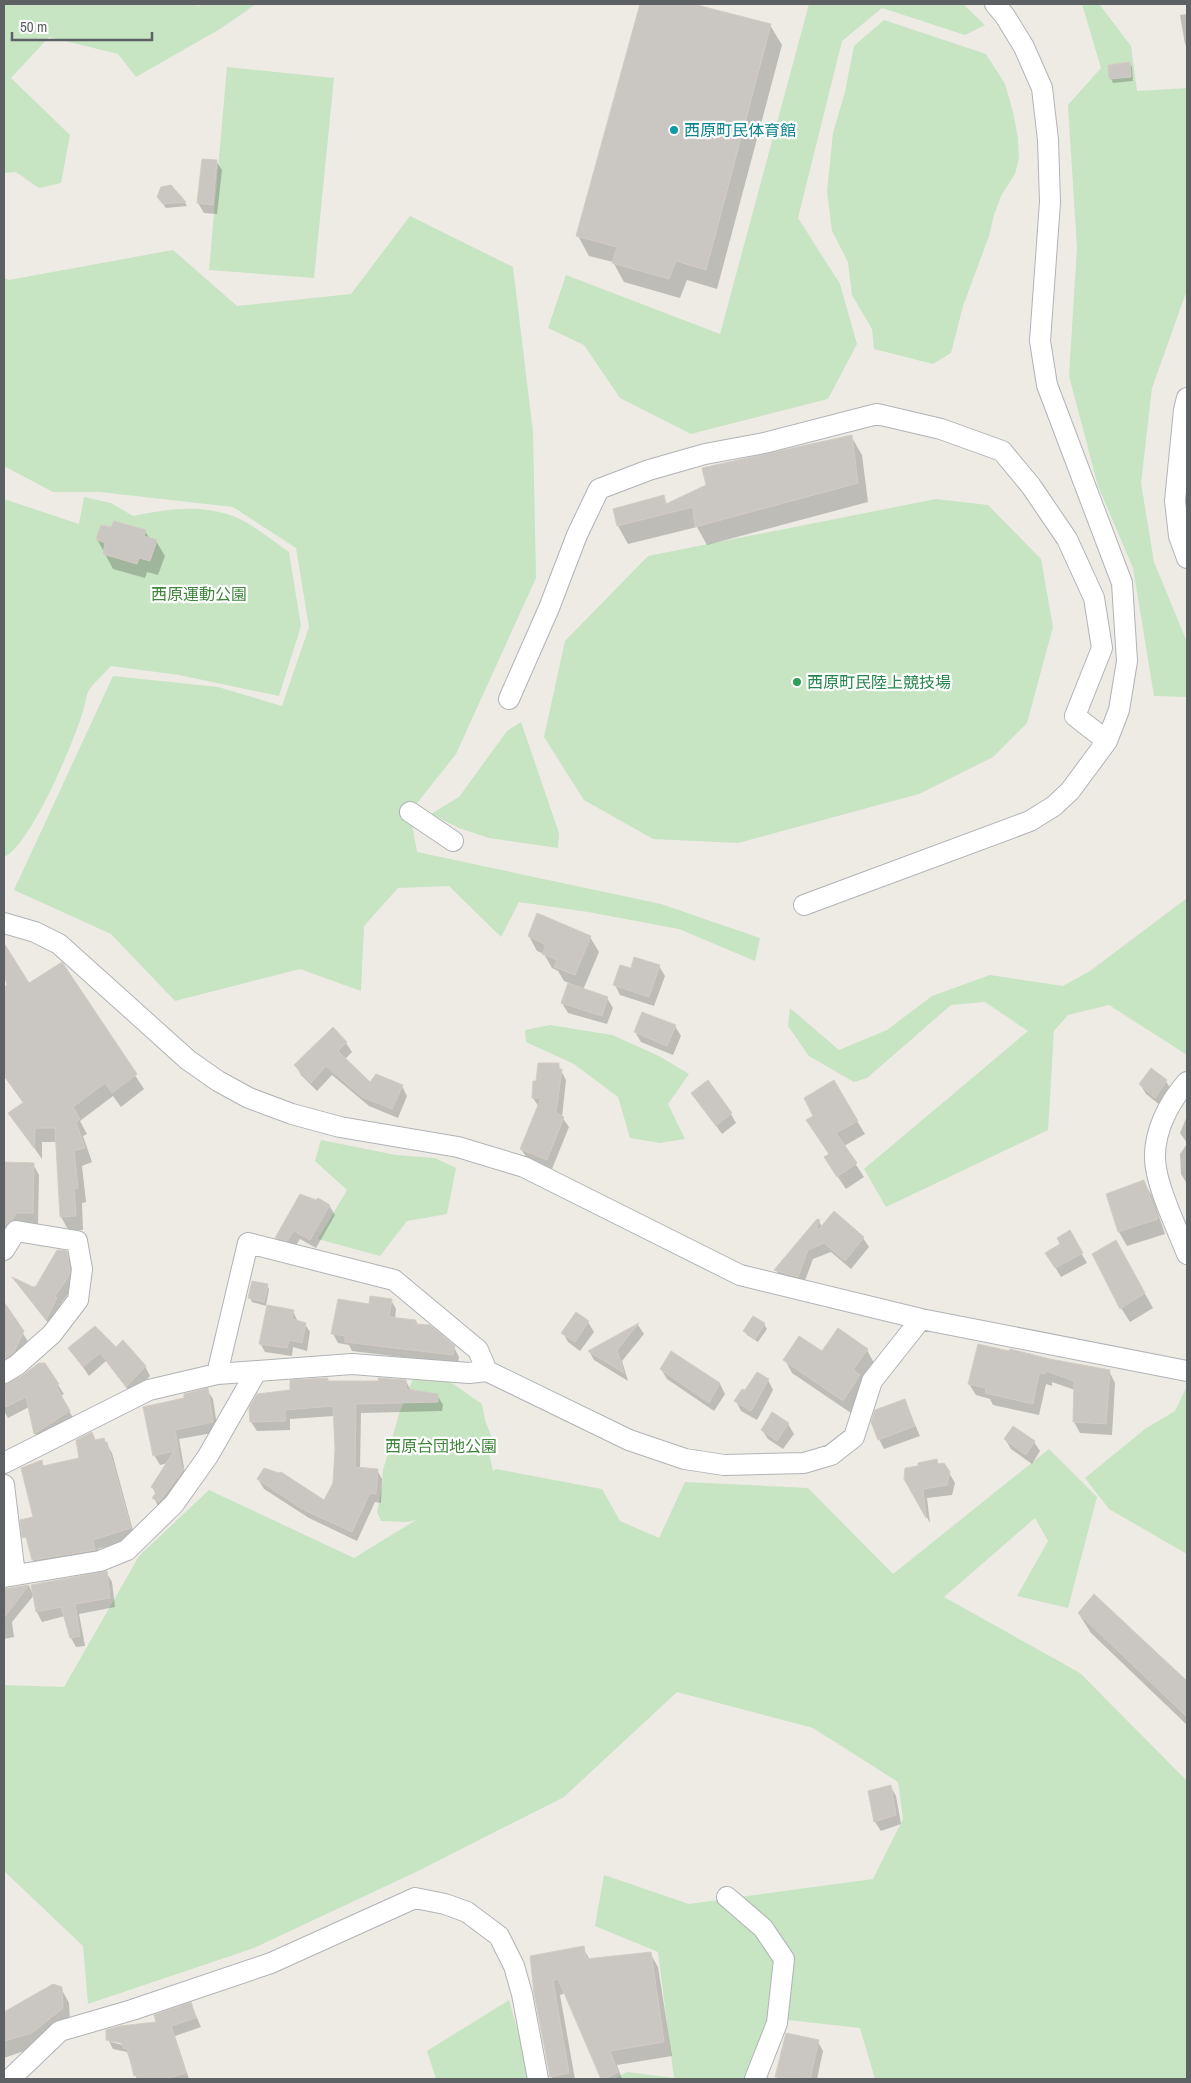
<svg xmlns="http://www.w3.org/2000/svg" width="1191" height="2083" font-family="'Archivo Narrow','Noto Sans JP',sans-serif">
<rect width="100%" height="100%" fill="#eeebe5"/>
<!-- green -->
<path fill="#c7e4c3" d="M4,4H193L198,6L202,4H256L220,29L136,77L118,54L49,37L11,78L70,135L61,183L39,188L16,172L4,173Z
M809,4H963L985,25L965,35L882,8L842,41L798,218L840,284L857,344L828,399L691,434L620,398L584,345L548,328L566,275L720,334Z
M1082,4H1099L1131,46L1137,91L1187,88V290L1152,388L1141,483L1154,562L1187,642V697L1154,696L1133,568L1098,486L1069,376L1077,248L1068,105L1101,68Z
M884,20L986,54L1005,84L1013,112L1018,138L1019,158L1015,174L1001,196L994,215L989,236L963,306L951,353L933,364L874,349L872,329L852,295L848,262L832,231L827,191L833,133L845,92L854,46Z
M227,67L334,78L314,278L209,270Z
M410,216L513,267L533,432L536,578L456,754L410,812L417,852L661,904L760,938L755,961L679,929L588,912L519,902L501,937L449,886L398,888L364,926L361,991L300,969L175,1001L111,934L14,890L113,676L218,687L282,706L309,627L296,548L233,507L100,492H53L4,466V278L9,280L173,250L237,306L351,294Z
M84,497L111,503L133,516C167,509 200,504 233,516C250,522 274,542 289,552L301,626L279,696L179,675L111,666C104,674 93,683 88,692C85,699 85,707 82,714C73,744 30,846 4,857V499L79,524Z
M936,499L988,505L1041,559L1053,627L1027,723L993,757L919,794L738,843L653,839L584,800L544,737L565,641L648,556Z
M521,722L559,833L558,848L489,838L459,828L431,814L459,797L507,731Z
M1187,898V1055L1109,1005L1068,1015L1054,1031L1048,1130L886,1207L864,1169L1028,1031L985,1002L951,1005L867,1078L854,1082L809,1056L788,1026L790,1008L839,1050L887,1030L932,996L990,975L1063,986L1090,971Z
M550,1025L612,1035L659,1056L689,1074L668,1104L685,1139L660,1143L630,1138L618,1097L574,1064L526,1042L525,1030Z
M321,1140L396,1155L435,1158L456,1168L447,1214L407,1221L380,1256L318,1239L347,1190L315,1161Z
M415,1374L449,1381L482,1404L485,1420L492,1438L489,1453L493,1471L496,1469L602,1489L620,1521L659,1538L685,1482L808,1488L893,1574L1049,1449L1097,1497L1068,1608L1017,1596L1048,1541L1035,1518L944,1597L1080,1673L1187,1781V2079H875L860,2028L770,2018L749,2079H614L627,2072L674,2078L658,1952L595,1926L604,1875L689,1904L873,1879L903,1819L898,1782L813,1728L677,1692L564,1797L418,1871L254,1948L88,2004L83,1946L4,1871V1685L64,1687L139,1556L209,1490L354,1558L416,1520L407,1522L381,1521L377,1512L382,1486L383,1470L399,1414Z
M1186,1388H1187V1554L1109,1509L1085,1478L1145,1429L1175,1411Z
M509,2000L531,2079H436L427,2051Z"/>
<!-- shadow -->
<path fill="#0003" fill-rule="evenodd" d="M641,4H688L770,25L782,45L717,289L687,280L680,298L624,282L613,262L589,256L578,236Z
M1187,14V48L1185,44L1180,15Z
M1129,63L1132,67L1133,81L1113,83L1111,79Z
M203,160L216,161L222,170L217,214L204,213L198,203Z
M170,186L185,202L187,206L166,208L158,197Z
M851,436L862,455L868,502L707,545L697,527L628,544L618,526L614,510L663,497L667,504Z
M145,531L150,539L156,541L165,556L158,575L147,572L145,578L113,569L97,539Z
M529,936L590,937L599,952L583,990L607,998L613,1008L607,1024L568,1013L562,1003L569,983L564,981L558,971L552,968L544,954L537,951Z
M12,958L29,985L61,964L144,1089L121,1107L113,1096L80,1121L87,1134L83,1136L92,1162L82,1166L86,1202L82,1203L83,1230L69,1231L61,1217L57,1142H42V1159L10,1113L24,1104L4,1076V987L8,984L4,974V964Z
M659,966L665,976L654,1006L620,995L615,985L632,969Z
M675,1026L681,1036L673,1055L641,1042L635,1032Z
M333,1029L346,1043L352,1052L345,1059L370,1083L402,1086L407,1096L398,1118L369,1106L332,1075L317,1091L301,1075L296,1066Z
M558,1065L566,1080L562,1117L569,1127L552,1169L527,1158L521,1149L539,1107L533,1098Z
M1166,1081L1171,1090L1161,1106L1146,1094L1140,1084Z
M833,1082L865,1134L844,1146L864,1177L846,1189L825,1158L829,1154L815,1116Z
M693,1094L731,1114L736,1123L722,1134Z
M1187,1116L1186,1135L1187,1143L1180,1133Z
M1187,1144V1184L1181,1174L1180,1154Z
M4,1164H33L39,1175L38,1224L21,1223L4,1248Z
M1144,1182L1152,1196L1165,1234L1127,1246L1119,1232L1108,1195Z
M329,1205L335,1215L316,1248L300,1239L293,1250L282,1247L277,1238Z
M819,1221L822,1227L863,1238L869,1247L851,1269L831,1252L813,1259L803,1286L781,1279L776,1270Z
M1069,1232L1087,1263L1061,1277L1052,1262Z
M1116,1242L1153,1308L1130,1322L1121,1308Z
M66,1252L72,1262L74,1286L60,1305L62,1308L52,1328L15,1280L33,1289L37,1287Z
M267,1285L269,1289L266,1306L252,1302L250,1298Z
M391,1300L396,1309L395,1319L416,1321L418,1325L454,1347L459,1357L458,1364L352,1351L349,1345L338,1343L333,1334L370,1306Z
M4,1304L29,1343L17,1364L4,1358Z
M293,1311L298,1322L305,1324L310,1332L307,1351L293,1347L292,1356L265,1352L260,1343Z
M754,1317L764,1324L767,1329L758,1342L747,1335L745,1331Z
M588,1322L594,1332L580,1351L568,1342L563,1333Z
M638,1325L644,1334L622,1361L628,1381L594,1360L589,1351Z
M70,1348H116L145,1366L150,1376L132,1395L106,1361L89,1376Z
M867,1350L874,1363L866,1389L851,1413L792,1373L785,1360L823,1353Z
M672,1352L720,1384L725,1394L714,1411L667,1379L661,1369Z
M1049,1360L1109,1371L1115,1383L1112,1435L1080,1433L1074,1422L1075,1390L1052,1382V1386L1046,1384L1039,1415L993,1405L990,1399L976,1395L969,1384Z
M44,1364L64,1394L60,1396L75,1421L40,1443L35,1434L29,1407L8,1418L4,1411V1385L11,1384Z
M327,1379L329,1382L406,1381L411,1391L437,1395L443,1405L442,1411L361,1413L360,1468L377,1470L382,1479L381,1503L375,1502L357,1541L309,1518L264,1489L258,1479L325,1502L334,1484L336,1450L334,1416L290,1419V1430L257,1431L251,1422L292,1392Z
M768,1380L773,1390L757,1420L741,1411L736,1401L745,1392Z
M207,1390L213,1399L218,1432L179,1439L185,1473L159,1508L154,1498L156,1494L152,1487L168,1463L160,1465L154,1455L186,1399Z
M904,1400L920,1436L884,1449L879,1439Z
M788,1424L794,1434L783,1449L768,1439L762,1430Z
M92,1434L96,1441L106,1443L112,1453L135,1538L98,1549L100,1559L38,1569L33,1560L34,1518L22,1469L36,1462H41L44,1467L81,1459Z
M1005,1439L1034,1442L1040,1451L1032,1464L1011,1449Z
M937,1461L939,1465L944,1464L955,1483L952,1495L927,1498L930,1523L905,1479Z
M106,1572L112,1582L115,1607L79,1614L85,1646L76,1647L71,1638L65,1616L42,1622L37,1612L34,1595L12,1622L14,1637L4,1639V1590L29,1586L33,1594Z
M1094,1596L1187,1683V1725L1091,1633L1079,1614Z
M891,1787L896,1796L901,1824L881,1831L875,1822Z
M583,1948L590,1960L650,1953L658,1967L672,2056L617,2065L622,2079H602L566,1993L560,1995L575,2079H552L535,1993Z
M54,1986L61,1988L69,2003L70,2023L40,2048L24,2051L4,2058V2013Z
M191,2004L201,2027L175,2036L189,2079H137L127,2052L113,2049L108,2039L157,2023ZM111,2039L128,2043L127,2046L111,2042Z
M787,2035L818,2042L823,2051L817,2079H778L777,2077Z"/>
<!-- building -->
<path fill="#cac6c1" stroke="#d3ccc4" d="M640,4H693L771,24L706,270L676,261L669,279L612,263L617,247L576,236Z
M1130,62L1131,77L1109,79L1108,65Z
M202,159L217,160L213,205L197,203Z
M171,185L186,202L163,204L157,197L161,187Z
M852,435L858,483L695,527L693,507L617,526L613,509L664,495L666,504L706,485L702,468Z
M114,521L146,530L144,536L157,540L150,561L139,558L137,564L103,554L105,543L96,539L101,525L111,527Z
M537,913L591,936L575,975L554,967L557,960L542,954L546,945L528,936Z
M4,943L29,983L62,962L137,1074L112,1093L105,1083L73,1107L80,1119L76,1122L85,1148L74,1151L78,1188L74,1189L76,1216L60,1217L55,1128H35L34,1148L8,1113L24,1102L4,1074V993L7,984L4,977Z
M634,957L660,965L649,997L613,985L620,965L631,968Z
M568,983L608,997L602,1016L561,1003Z
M642,1012L676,1025L667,1046L634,1032Z
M333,1027L347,1042L338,1051L370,1082L376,1074L403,1085L392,1109L362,1097L326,1066L311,1083L294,1065Z
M538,1063H559V1069H562L556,1113L564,1117L547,1160L520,1149L541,1098H532L533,1081H536Z
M1151,1068L1167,1080L1155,1098L1139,1084Z
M708,1080L732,1113L716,1126L691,1093Z
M834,1080L858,1121L836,1133L857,1163L837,1177L824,1157L829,1154L806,1120L813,1116L804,1098Z
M4,1162L34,1163L33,1213H16L12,1220L4,1228Z
M1144,1180L1158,1219L1118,1232L1106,1194Z
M300,1194L316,1200L318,1198L330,1205L310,1240L294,1231L287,1241L275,1238Z
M834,1211L864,1237L845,1261L824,1243L808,1250L798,1277L774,1270L817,1219L820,1220L816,1229H819Z
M1070,1230L1083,1253L1055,1268L1045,1253L1060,1244L1057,1238Z
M1116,1240L1145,1293L1120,1309L1092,1254Z
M57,1250L67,1251L70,1269L69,1276L55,1296L57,1298L46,1320L12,1277L33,1287L36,1286Z
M252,1281L268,1284L264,1302L248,1298Z
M370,1296L392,1299L389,1317L416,1320V1324L430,1325L455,1346L453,1355L345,1342V1336L331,1334L338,1299L369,1304Z
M4,1302L24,1331L14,1352L4,1359Z
M267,1305L294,1310L292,1319L306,1323L302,1343L289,1340L287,1348L259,1344Z
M576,1312L589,1321L575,1342L561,1333Z
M753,1316L765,1323L755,1339L743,1331Z
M639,1323L617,1350L624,1373L588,1351Z
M95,1326L116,1347L123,1340L146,1366L126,1387L100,1353L83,1367L68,1348Z
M838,1328L868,1349L853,1370L860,1375L843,1401L783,1360L799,1336L822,1351Z
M978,1344L1009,1351L1010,1349L1050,1359L1110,1370L1106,1424L1073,1422L1074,1381L1046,1371L1045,1374L1039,1373L1033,1404L985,1393L986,1388L968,1384Z
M671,1351L720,1383L709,1403L660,1369Z
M39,1363H45L59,1384L56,1386L70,1411L34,1434L26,1397L6,1407L4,1385L23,1375Z
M757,1372L769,1379L751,1411L734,1401L742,1389L745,1390Z
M328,1378V1381H379L378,1378L406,1380V1389L438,1394V1402L356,1404L355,1467L378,1469L376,1494L370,1493L352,1532L302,1509L257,1479L264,1468L279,1473L281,1472L324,1500L333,1483L335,1450L333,1406L285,1410V1421L250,1422L249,1408L257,1394L290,1390V1380Z
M208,1388L213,1422L175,1430L181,1466L184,1469L159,1502L152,1498L157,1491L151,1487L174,1451L153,1456L143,1407L184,1398V1394Z
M905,1399L915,1426L878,1440L871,1422L875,1410Z
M772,1412L789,1423L777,1441L761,1430Z
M1013,1426L1035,1441L1026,1455L1004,1439Z
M92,1432L95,1440L104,1438L105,1442H107L131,1528L93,1540L95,1550L32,1560L26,1537L22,1538L20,1520L33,1517L21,1468L42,1460L43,1466L79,1458L76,1440Z
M937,1459L938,1464L944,1463L950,1472L947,1485L923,1489L926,1518L904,1479L905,1468L918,1466V1463Z
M107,1571L110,1598L75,1604L80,1636L70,1638L61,1607L36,1612L31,1585Z
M29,1585L4,1618V1589Z
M1094,1594L1187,1681V1717L1078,1613Z
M891,1785L896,1815L874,1822L868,1791Z
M584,1946L586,1959L651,1952L664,2042L610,2051L618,2072L605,2079H601L558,1979L553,1981L569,2073L550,2077L534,1993L530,1956Z
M53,1984L62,1987L63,2008L32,2033L4,2041V2012Z
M191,2002L196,2018L171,2026L186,2073L166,2079H139L138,2075L134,2076L127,2048L124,2049L121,2043L106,2040V2030L120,2026L156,2022L154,2015Z
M786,2033L819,2040L810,2079L775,2077Z"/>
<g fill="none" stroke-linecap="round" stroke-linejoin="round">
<!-- minor casing -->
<g stroke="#b0b3b6" stroke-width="22">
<path id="minor" d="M1187,398L1184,410L1175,501L1179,536L1187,558
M509,699L549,608L577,535L599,489L649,470L705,454L764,443L877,414L941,429L1002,451L1031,486L1067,539L1094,598L1102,648L1075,716L1107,741
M410,812L453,841
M804,905L1030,821L1054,806L1070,791L1107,741L1119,710L1127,661L1122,583L1047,385L1040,341L1050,202L1048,140L1042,88L1024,47L1005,16L995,4
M4,923L35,932L59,944L188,1060L218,1081L249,1098L292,1114L340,1127L458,1147L524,1167L740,1275L921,1319L1187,1371
M1187,1082C1169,1102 1154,1131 1155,1159C1156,1186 1177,1228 1187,1254
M4,1250L16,1231L77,1241L82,1269L78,1300L52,1334L17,1365L4,1373
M217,1374L248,1243L394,1280L478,1350L487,1371
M4,1463L149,1390L217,1374L352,1364L469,1373L487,1371L629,1440L685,1459L724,1465L804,1463L831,1455L854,1437L872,1381L921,1319
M4,1485L15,1575
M4,1577L100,1561L127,1550L174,1504L208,1456L256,1372
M727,1897L763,1928L784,1959L777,2023L755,2079
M10,2079L60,2031L132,2010L271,1963L415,1898L445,1904L467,1912L499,1936L514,1966L522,1994L538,2079"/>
</g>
<!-- minor -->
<use href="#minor" stroke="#fff" stroke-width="20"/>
</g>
<!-- markers -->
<circle fill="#0f9aa8" stroke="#fff" stroke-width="2" cx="674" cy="130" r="5"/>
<circle fill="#2e9e5b" stroke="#fff" stroke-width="2" cx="797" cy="682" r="5"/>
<g text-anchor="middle" stroke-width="4.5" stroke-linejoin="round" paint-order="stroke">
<!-- culture labels -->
<g font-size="16" fill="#0d838f" stroke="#fff" text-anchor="start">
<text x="684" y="136">西原町民体育館</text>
</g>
<!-- park labels -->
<g font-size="16" fill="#3f853b" stroke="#fff">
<text x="199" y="600">西原運動公園</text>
<text x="441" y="1452">西原台団地公園</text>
</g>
<!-- leisure labels -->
<g font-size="16" fill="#27864d" stroke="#fff" text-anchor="start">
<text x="807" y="688">西原町民陸上競技場</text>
</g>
</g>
<!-- border -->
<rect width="1191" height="2083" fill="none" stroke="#5d6164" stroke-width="10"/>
<!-- scale -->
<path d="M12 32v8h140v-8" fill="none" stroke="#5d6164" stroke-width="2.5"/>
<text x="20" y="32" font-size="15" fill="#5d6164" stroke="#ffffff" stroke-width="4" paint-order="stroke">50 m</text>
</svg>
